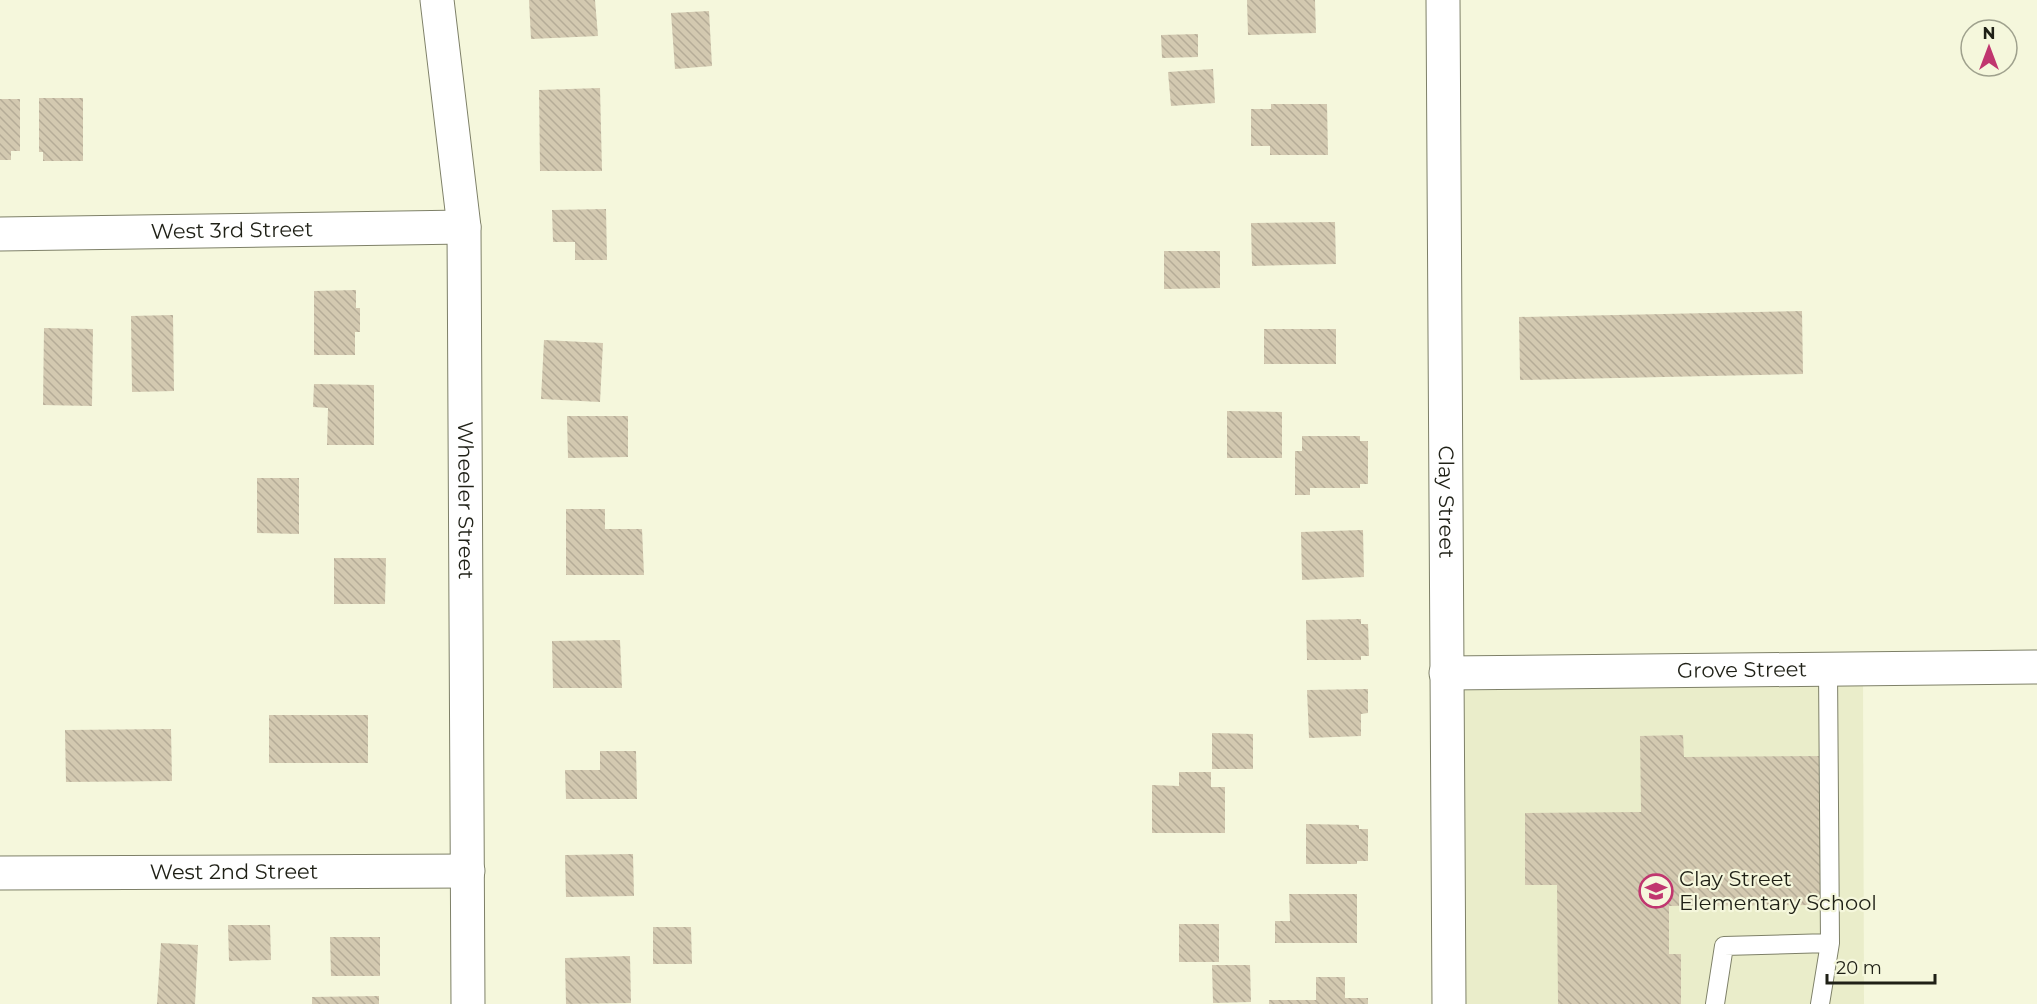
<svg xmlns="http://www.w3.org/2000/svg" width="2037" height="1004" font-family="Montserrat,sans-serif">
<defs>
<pattern id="building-back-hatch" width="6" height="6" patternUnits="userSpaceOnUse" patternTransform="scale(1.5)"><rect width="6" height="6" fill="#d3c9b0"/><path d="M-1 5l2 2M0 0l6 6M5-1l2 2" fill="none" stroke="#b5ac97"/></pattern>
</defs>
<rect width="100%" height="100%" fill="#f5f7dc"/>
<!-- built -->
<path fill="#eaedca" d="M1863,669L1864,1004H1449L1446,673Z"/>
<!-- building -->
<path fill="url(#building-back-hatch)" d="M529,0H595L598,36L531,39Z
M1247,0H1315L1316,33L1248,35Z
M709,11L712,66L675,69L671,13Z
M1198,34V57L1162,58L1161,35Z
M1213,69L1215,103L1171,106L1168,72Z
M600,88L602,171H540L539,90Z
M39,98H83V161H43V152H39Z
M0,99H20V151H11V160H0Z
M1271,104H1327L1328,155H1270V146H1251V109H1271Z
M606,209L607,260H575V242H553L552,210Z
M1335,222L1336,264L1252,266L1251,223Z
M1164,251H1220V288L1164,289Z
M356,290V308H360V332H355V355H314V291Z
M1802,311L1803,374L1520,380L1519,317Z
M173,315L174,391L132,392L131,316Z
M44,328L93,329L92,406L43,405Z
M1264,329H1336V364H1264Z
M544,340L603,343L600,402L541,399Z
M314,384L374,385V445H327L328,408L313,407Z
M1227,411L1282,412V458H1227Z
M567,416H628V457L568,458Z
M1302,436H1360V441H1368V484H1360V488H1310V495H1295V451H1302Z
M257,478H299V534L257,533Z
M566,509H605V529H642L644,575H566Z
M1363,530L1364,577L1302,580L1301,532Z
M334,558H386L385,604H334Z
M1361,619V624H1368L1369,656H1361V660H1307L1306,620Z
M620,640L622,688H553L552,641Z
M1368,689V713L1361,714V736L1309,738L1307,690Z
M269,715H368V763H269Z
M171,729L172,781L66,782L65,730Z
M1212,733L1253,734V769H1212Z
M1683,735L1684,757L1824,756L1825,905L1669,906V954H1681V1004H1558L1557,885H1525V813L1641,812L1640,736Z
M600,751H636L637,799H566L565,770H600Z
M1179,772H1211V787H1225V833H1152V785L1179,786Z
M1306,824L1359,825V829H1368V861H1357V864H1306Z
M633,854L634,896L566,897L565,855Z
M1289,894H1357V943H1275V921H1290Z
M1179,924H1219V962H1179Z
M228,925H270L271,960L229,961Z
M653,927H691L692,964H653Z
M330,937H380V976H331Z
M161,943L198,945L195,1004H157Z
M630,956L631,1003L566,1004L565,958Z
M1212,965H1250L1251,1002L1213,1003Z
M1316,977H1345V998H1368V1004H1269V1000H1316Z
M379,996V1004H312V997Z"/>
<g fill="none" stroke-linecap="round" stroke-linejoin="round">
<!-- service casing -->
<g stroke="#7e8068" stroke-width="20">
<path id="service" d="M1715,1004L1724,946L1830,943L1828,668
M1820,1004L1830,943"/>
</g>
<!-- minor casing -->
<g stroke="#7e8068" stroke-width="35">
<g id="minor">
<path id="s1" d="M437,0L464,227L468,1004"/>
<path id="s2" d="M1443,0L1449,1004"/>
<path id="s3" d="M0,234L464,227"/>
<path id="s4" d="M1446,673L2037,667"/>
<path id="s5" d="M0,873L468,871"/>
</g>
</g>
<!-- service -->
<use href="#service" stroke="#fff" stroke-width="18"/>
<!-- minor -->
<use href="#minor" stroke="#fff" stroke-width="33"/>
</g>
<!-- icons -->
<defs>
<g id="school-ring" transform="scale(1.725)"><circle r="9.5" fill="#f5f7dc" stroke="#c0366f" stroke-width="1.5"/><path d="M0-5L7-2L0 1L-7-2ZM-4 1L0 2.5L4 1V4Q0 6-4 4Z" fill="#c0366f"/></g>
</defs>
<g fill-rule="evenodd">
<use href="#school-ring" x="1656" y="891"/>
</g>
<g text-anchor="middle" stroke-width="4.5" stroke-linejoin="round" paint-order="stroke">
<!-- street labels -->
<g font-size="21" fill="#1f2016" stroke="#f5f7dc">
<text dy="7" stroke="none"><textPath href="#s3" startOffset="232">West 3rd Street</textPath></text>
<text dy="7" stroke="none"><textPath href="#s1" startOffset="502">Wheeler Street</textPath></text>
<text dy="7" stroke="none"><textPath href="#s2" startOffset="502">Clay Street</textPath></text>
<text dy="7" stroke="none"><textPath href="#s4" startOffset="296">Grove Street</textPath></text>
<text dy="7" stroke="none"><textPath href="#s5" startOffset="234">West 2nd Street</textPath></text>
</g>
<!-- poi labels -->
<g font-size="21" fill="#1f2016" stroke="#f5f7dc" text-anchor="start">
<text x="1679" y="886">Clay Street<tspan x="1679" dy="24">Elementary School</tspan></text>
</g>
</g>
<!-- north arrow -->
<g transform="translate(1989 48)"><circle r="28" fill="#f5f7dc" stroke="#9fa18d" stroke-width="1.5"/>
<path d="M0-4.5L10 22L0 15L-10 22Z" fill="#c0366f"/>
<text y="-9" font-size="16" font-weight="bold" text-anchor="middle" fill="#1f2016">N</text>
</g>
<!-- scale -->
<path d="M1827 974v9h108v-9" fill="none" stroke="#1f2016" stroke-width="3"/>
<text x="1836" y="974" font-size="18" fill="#1f2016" stroke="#f5f7dc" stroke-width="4.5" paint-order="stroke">20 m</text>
</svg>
